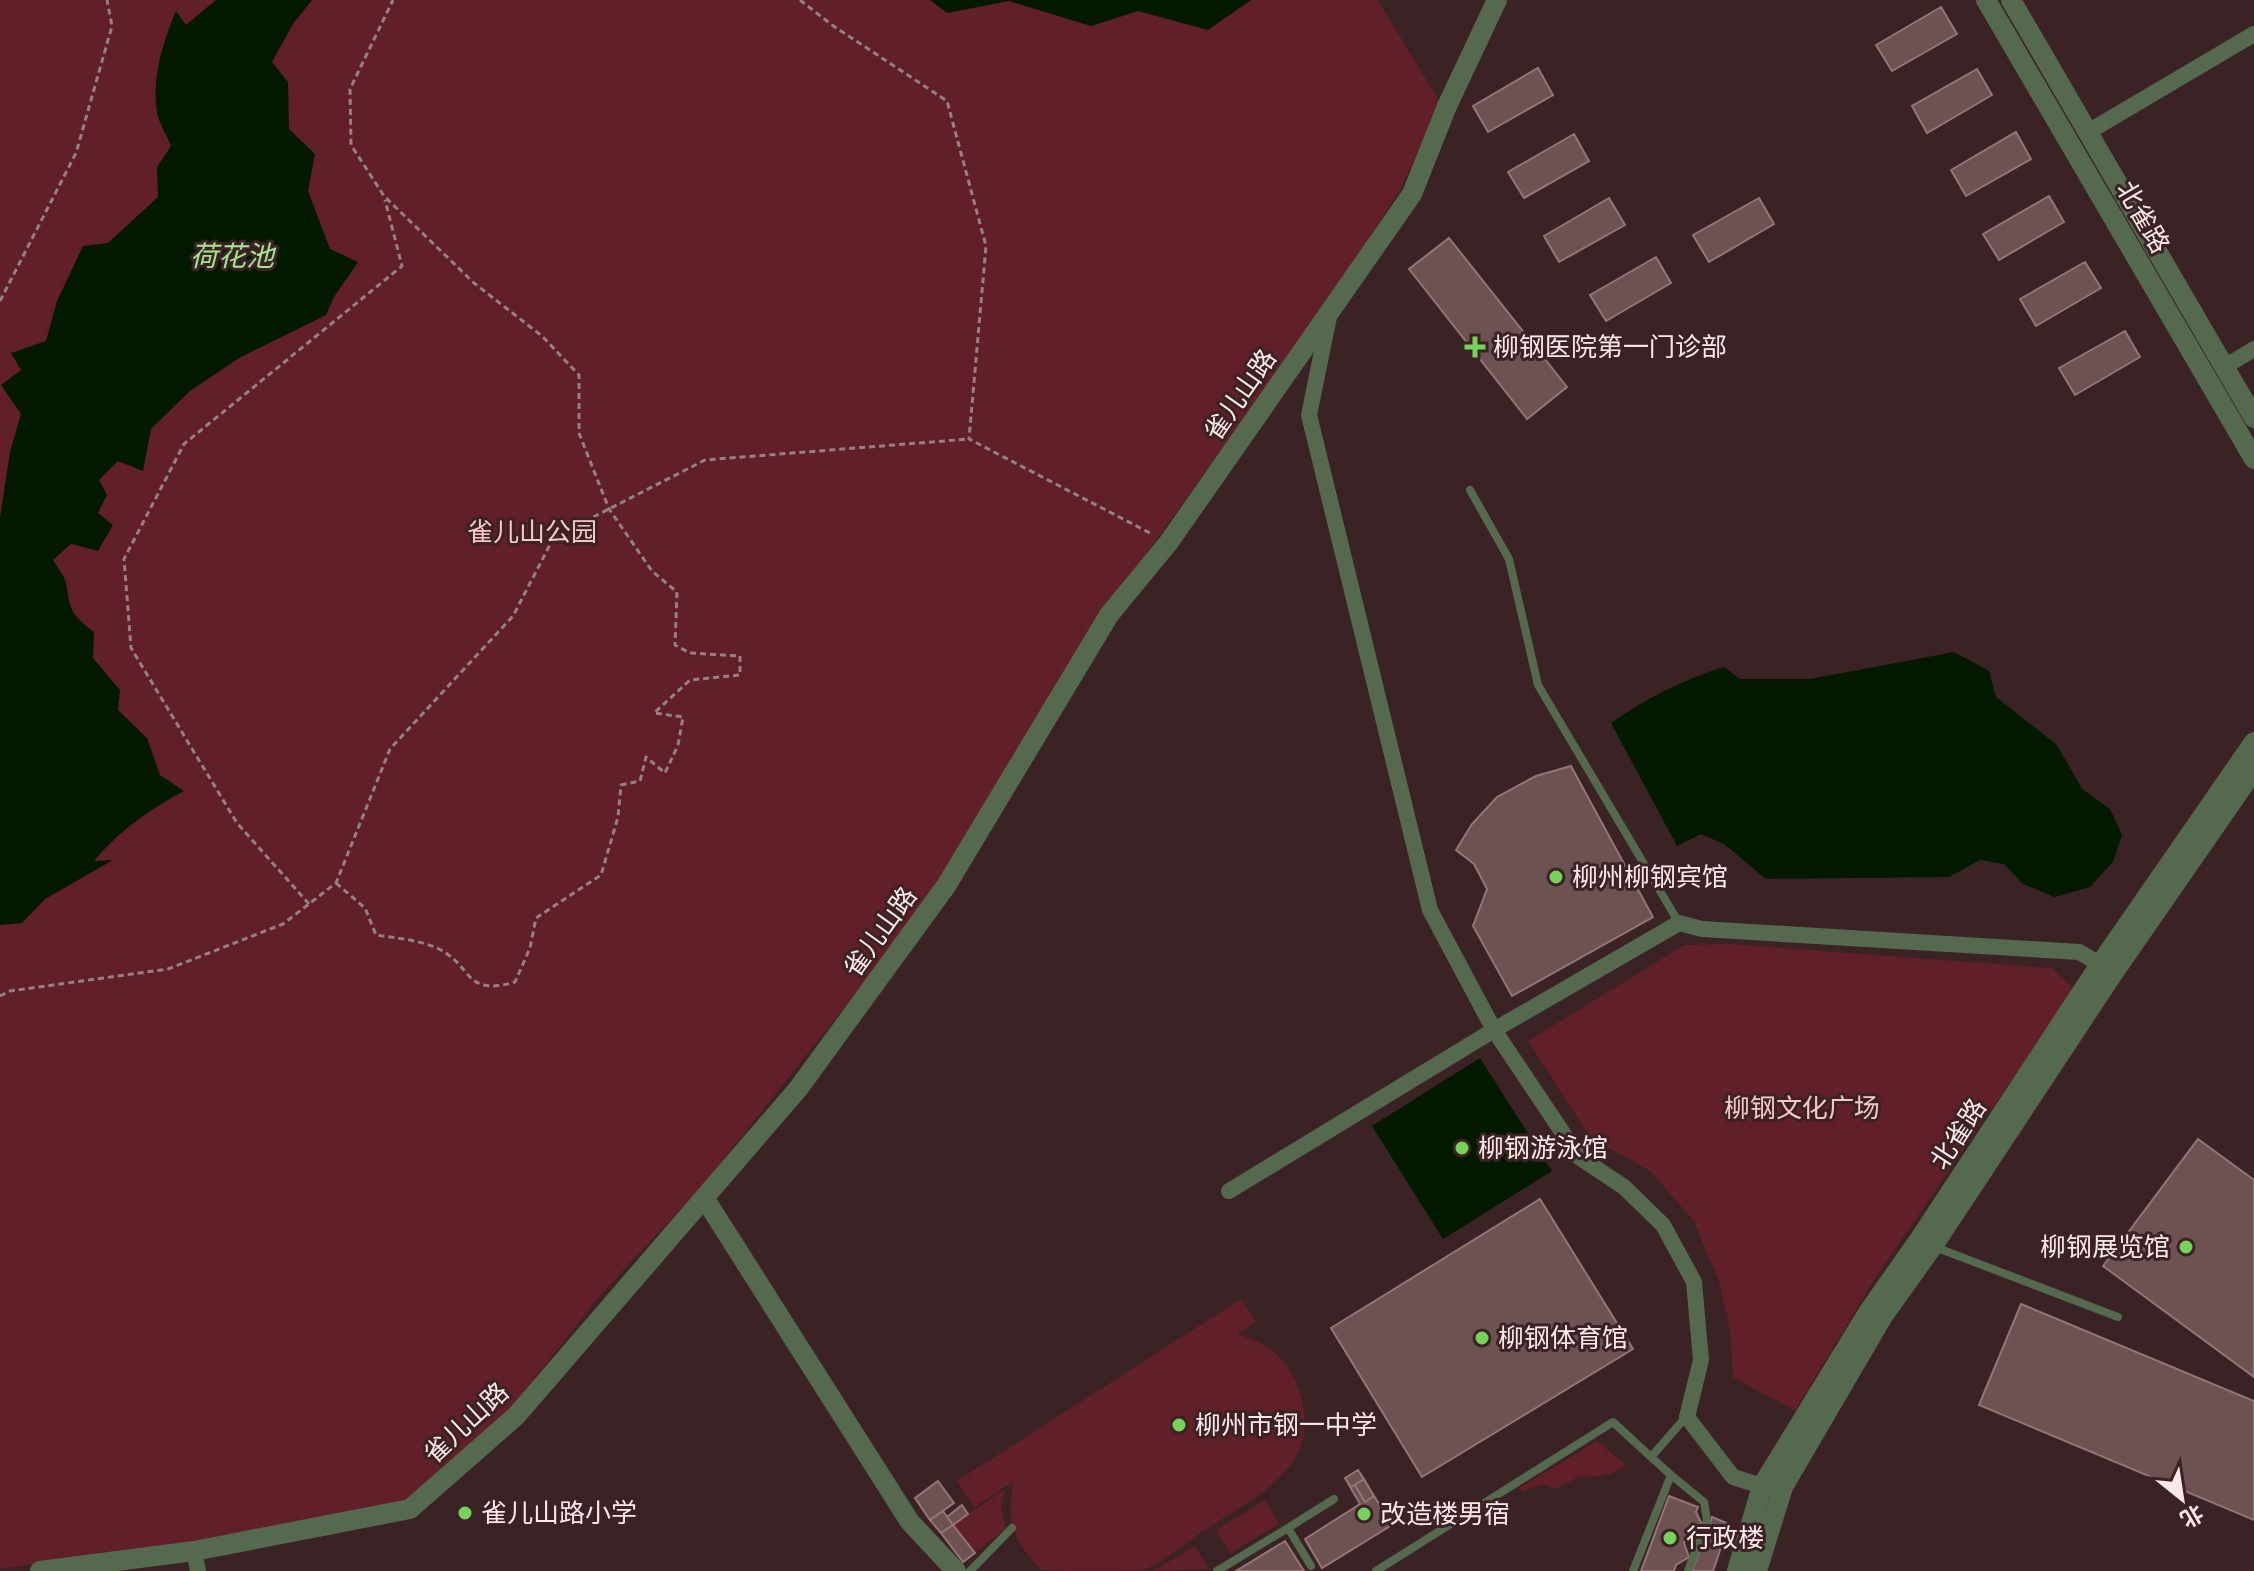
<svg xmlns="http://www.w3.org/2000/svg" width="2254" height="1571" font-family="Montserrat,'Noto Sans SC',sans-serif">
<rect width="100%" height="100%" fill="#3b2224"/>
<!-- green -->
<path fill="#601f29" d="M0,0H1378L1441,104L1399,192L1323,308L1104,613L942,884L704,1184L604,1291L510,1409L403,1504L192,1544L0,1569Z
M1728,944L2052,968L2074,989L1874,1280L1795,1411L1733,1377L1730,1329L1719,1282L1694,1221L1650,1171L1590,1137L1528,1041L1684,945Z
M1241,1299L1256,1322L1237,1334C1265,1342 1284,1355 1296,1382C1329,1464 1262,1492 1205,1530C1186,1542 1165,1561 1144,1570C1135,1571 1054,1571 1041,1570C1014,1542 1006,1521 1013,1482L974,1507L957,1481Z
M1597,1441L1626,1465C1615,1474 1594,1479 1580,1476L1556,1489L1543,1484L1524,1491L1519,1488Z
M1005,1489L1001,1506L1006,1528L975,1553L953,1525Z
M1265,1500L1279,1524L1230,1553L1216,1530Z
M1195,1546L1209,1569L1153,1571Z"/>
<!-- water -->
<path fill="#031a00" d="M216,0H312L293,24L272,62L288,82L289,129L315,154L308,191L330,249L358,262L334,297L326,315L239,358L190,391L151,429L143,471L118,461L99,480L107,495L98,513L113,525L98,551L71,544L53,560C57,567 64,575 66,583C71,612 70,613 94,632L93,658L120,690L118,710L147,738L160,775L184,791C149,810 120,830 94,861L113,860L45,899L22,923L0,925V518L10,452L21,414L1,385L21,370L11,353L46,341L57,301L83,246L108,243L158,197L157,167L171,146C167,136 161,126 158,117C150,84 163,41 176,11L186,25Z
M930,0H1251L1208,30L1138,11L1091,26L1009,1L947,13Z
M1954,652L1989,671L1996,697L2057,745L2082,789L2110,809L2122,835L2113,862L2090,887L2055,897L2023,884L2004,864L1980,860L1949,877L1766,879L1724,844L1701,834L1677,846L1611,723C1647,698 1682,680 1724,667L1740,679H1810Z
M1480,1058L1552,1171L1443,1239L1372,1126Z"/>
<!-- building -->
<path fill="#6e5153" stroke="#947577" stroke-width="2" d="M1941,7L1957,34L1892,71L1876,45Z
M1538,68L1553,95L1488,132L1473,106Z
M1977,69L1992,95L1927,133L1912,106Z
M2016,132L2031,159L1966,196L1951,170Z
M1574,134L1589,161L1524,198L1508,172Z
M2049,196L2064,222L1999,260L1983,234Z
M1609,198L1625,225L1559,262L1544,236Z
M1759,198L1774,224L1709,262L1693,235Z
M1449,238L1567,387L1527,419L1409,269Z
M1656,257L1671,283L1606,321L1590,295Z
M2085,262L2101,288L2036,326L2020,299Z
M2125,331L2140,357L2075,395L2059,368Z
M1571,766L1653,917L1512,996L1473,926L1487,889L1474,864L1456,850L1472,824L1497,797L1536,776Z
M2198,1139L2254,1180V1377L2103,1266Z
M1540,1199L1633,1349L1422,1477L1331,1328Z
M2021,1304L2254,1401V1520L1979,1405Z
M1358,1470L1392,1525L1322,1568L1305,1539L1360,1504L1345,1478Z
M1358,1470L1364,1479L1351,1487L1345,1478Z
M1364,1479L1374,1496L1365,1502L1355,1485Z
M938,1481L954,1503L930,1520L915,1498Z
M1669,1496L1698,1507L1696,1512L1702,1525L1689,1534L1684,1543L1689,1557L1676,1565L1674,1571H1641Z
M962,1505L968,1514L953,1525L947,1517Z
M943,1511L953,1525L941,1533L930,1520Z
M1712,1517L1729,1524L1713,1571H1692Z
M953,1525L975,1553L963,1562L941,1533Z
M1285,1541L1304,1571H1236Z"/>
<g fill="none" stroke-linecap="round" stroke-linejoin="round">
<!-- path -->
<path stroke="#968182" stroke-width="3" stroke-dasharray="6 4" stroke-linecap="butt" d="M800,0L832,25L947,101L986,246L969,439L1152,534
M0,301L76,153L112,26L107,0
M336,883L365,908L376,935C396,938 420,940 439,949C473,966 464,997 515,982L530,948L536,918L601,875L618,817L621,785L640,781L646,757L665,773L678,745L683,717L654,713L690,680L740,675V656L690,653L675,645L677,592L652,571L609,509L579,433V375L542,336L474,283L384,196L351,145L350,89L393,0
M309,904L237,823L131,648L124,559L184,444L402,266L385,200
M0,996L10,991L168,969L283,924L336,883L390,749L513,616L554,537L705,460L969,439"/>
<!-- service -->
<path stroke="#54694e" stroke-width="8" d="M1470,490L1509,559L1538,685L1679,923
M1935,1247L2118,1317
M1671,1475L1704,1502L1707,1520L1688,1571
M1288,1528L1334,1499
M970,1571L1012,1528
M1217,1571L1288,1528L1311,1566
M1376,1571L1613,1422L1651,1457
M1633,1571L1671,1475L1651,1457L1686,1417"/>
<!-- minor -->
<path stroke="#54694e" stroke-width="16" d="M2088,132L2254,34
M1329,317L1309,415L1430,910L1494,1030L1579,1157L1624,1187L1663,1225L1694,1282L1701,1360L1687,1417L1733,1477L1762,1486L1772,1487
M2224,367L2254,349
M1229,1191L1494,1030L1679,923L1702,929L2079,952L2109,969
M194,1551L198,1571"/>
<!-- tertiary -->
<path stroke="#54694e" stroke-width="20" d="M1986,0L2254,459
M2011,0L2254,418
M705,1199L910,1522L956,1571
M40,1571L194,1551L410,1509L516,1416L798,1089L946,886L1109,615L1169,542L1412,194L1447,106L1497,0
M1737,1571L1762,1486L1869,1311L1919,1240L2099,966L2254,742
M1757,1571L1783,1487L1883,1316L1933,1246L2114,972L2254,770"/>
</g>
<!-- markers -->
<g fill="#77d259" stroke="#3b2224" stroke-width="3">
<path d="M1471 335h8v8h8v8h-8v8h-8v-8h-8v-8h8z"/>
<circle cx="1556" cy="877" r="8"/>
<circle cx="1462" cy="1148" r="8"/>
<circle cx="2186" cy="1247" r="8"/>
<circle cx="1482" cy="1338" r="8"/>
<circle cx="1179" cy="1425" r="8"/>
<circle cx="465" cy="1513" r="8"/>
<circle cx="1364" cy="1514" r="8"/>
<circle cx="1670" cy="1538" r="8"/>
</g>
<g text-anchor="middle" stroke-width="6" stroke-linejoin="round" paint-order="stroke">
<!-- street labels -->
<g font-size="26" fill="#fbe9ea" stroke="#3b2224">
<text transform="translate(2143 217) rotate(60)" y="9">北雀路</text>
<text transform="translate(1240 395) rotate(-55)" y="9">雀儿山路</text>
<text transform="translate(880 932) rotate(-54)" y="9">雀儿山路</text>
<text transform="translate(1958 1134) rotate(-57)" y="9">北雀路</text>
<text transform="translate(466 1423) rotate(-43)" y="9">雀儿山路</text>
</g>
<!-- poi labels -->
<g font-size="26" fill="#fbe9ea" stroke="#3b2224" text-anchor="start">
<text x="1493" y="356">柳钢医院第一门诊部</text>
<text x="1572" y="886">柳州柳钢宾馆</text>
<text x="1478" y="1157">柳钢游泳馆</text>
<text x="2170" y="1256" text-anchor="end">柳钢展览馆</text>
<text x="1498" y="1347">柳钢体育馆</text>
<text x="1195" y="1434">柳州市钢一中学</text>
<text x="481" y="1522">雀儿山路小学</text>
<text x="1380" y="1523">改造楼男宿</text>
<text x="1686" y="1547">行政楼</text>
</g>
<!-- park labels -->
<g font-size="26" fill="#f6c6c9" stroke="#3b2224">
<text x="532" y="541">雀儿山公园</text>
<text x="1802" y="1117">柳钢文化广场</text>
</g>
<!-- water labels -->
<g font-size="28" font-style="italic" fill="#a2e58d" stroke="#3b2224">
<text x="232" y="266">荷花池</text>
</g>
</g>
<!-- north arrow -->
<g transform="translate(2182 1499) rotate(150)" stroke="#3b2224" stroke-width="6" paint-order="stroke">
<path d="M0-6L14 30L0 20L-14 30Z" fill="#fbe9ea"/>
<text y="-12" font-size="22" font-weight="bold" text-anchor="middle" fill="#fbe9ea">北</text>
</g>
</svg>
